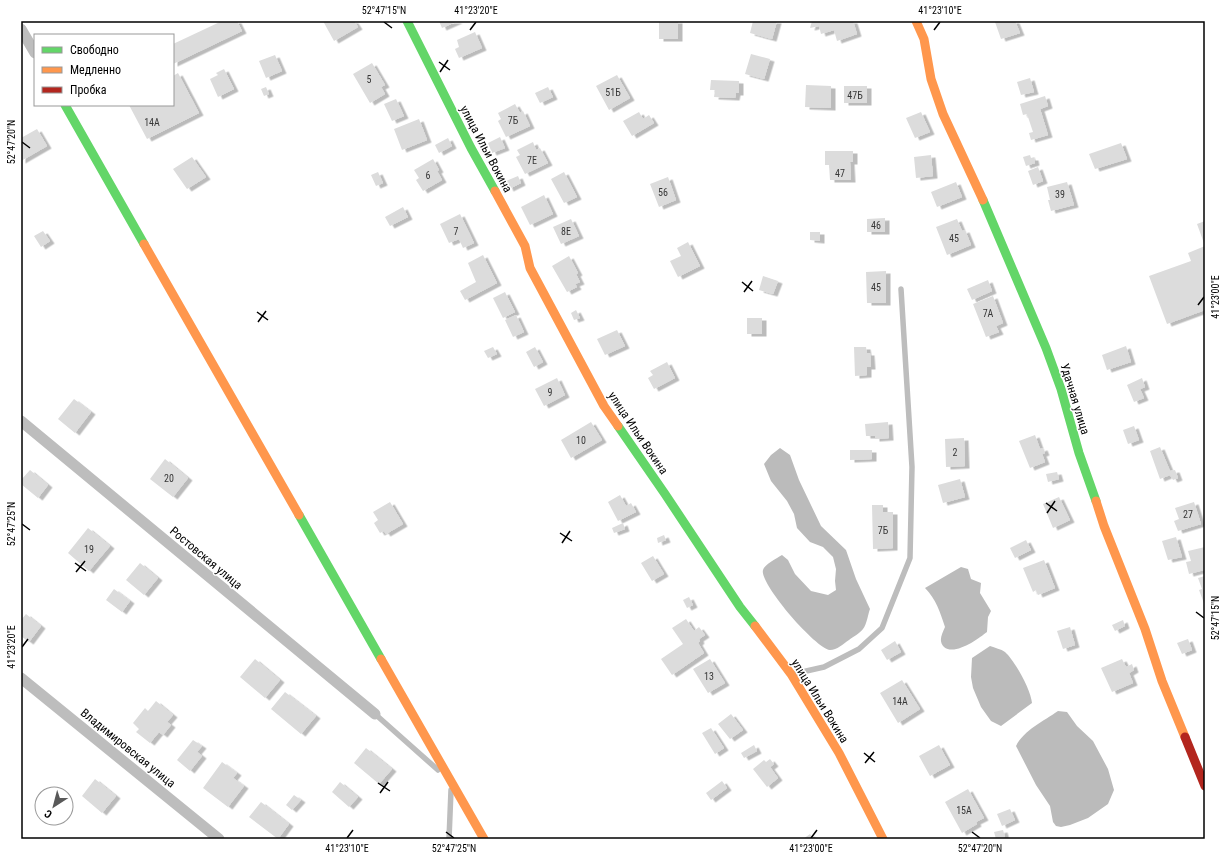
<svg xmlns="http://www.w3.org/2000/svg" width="1226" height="860" font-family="'Roboto Condensed',sans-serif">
<defs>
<filter id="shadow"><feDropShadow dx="4.5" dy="2.5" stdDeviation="0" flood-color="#0004"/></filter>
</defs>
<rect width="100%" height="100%" fill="#fff"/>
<!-- water -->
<path fill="#bbb" d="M780,448L790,455L799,480L821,526L846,550L856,579L870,609C868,614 867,624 863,629C860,633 853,637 849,640C843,644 837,650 830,650C815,648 759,583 763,570C764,565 777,558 782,555L788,560L795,574L811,591L828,595L836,590L835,581L836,569L833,557L823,547L810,542L797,528L794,514L787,501L771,481L764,464L771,455Z
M961,567L968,569L971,579L981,583L980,593L991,611L988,617L987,632C978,639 955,656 944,647C938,641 942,634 945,627C940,612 936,599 925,588Z
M990,646C995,648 1001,649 1005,652C1015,661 1031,690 1032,703L1001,726L991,721L981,707L973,688L971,677L972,658Z
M1058,711L1067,712L1077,726L1093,741L1108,769L1114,790L1108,804L1088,818L1070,825L1061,827L1056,826L1053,822L1050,806L1036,785L1016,746C1024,730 1044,721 1058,711Z"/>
<!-- building -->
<path fill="#dcdcdc" filter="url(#shadow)" d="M222,21H237L242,31L173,64V44Z
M323,21H354L358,27L334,41Z
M439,21H458L442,28Z
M659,21H678V39H659Z
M753,21H777L772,39L750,33Z
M812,21H853L857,34L837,41L834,30L821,34L819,26L810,28Z
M997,21H1015L1020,33L1001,39L995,22Z
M475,32L482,48L459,58L455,49L459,47L457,40Z
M751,54L770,59L764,79L745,74Z
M275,55L282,71L266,78L259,61Z
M372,63L385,85L381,87L385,94L370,103L353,74Z
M224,69L234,89L218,97L210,79L218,75L216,73Z
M178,73L199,113L147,139L129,105H173V76Z
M617,75L630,98L609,110L596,86Z
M1030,78L1034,92L1021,95L1017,82Z
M711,80L739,81V93H736L735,98L714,97L715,90H710Z
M806,85L831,86V108L805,107Z
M844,86H867V103H844Z
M266,87L269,94L264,96L261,89Z
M548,87L553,97L540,103L535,93Z
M1045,96L1048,106L1040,109L1048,135L1031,140L1029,133L1033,132L1027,114L1023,115L1020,104Z
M396,99L404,116L392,121L384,104Z
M515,104L520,113L523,111L530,126L506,137L498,121L501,119L498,113Z
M639,112L643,119L649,115L654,123L632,136L623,121Z
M921,112L930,132L915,138L906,118Z
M419,119L427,140L402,150L394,129Z
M37,129L47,146L21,161V138Z
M500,137L505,148L492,153L488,143Z
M448,138L452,146L439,153L435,145Z
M533,142L536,150L540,148L548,163L525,174L516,157L520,155L517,150Z
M1121,143L1127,159L1095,169L1089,154Z
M825,151H853V162H850L851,180H830L829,165H825Z
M931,155L933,176L916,178L914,157Z
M1030,155L1031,158H1034L1035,163L1026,166L1023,157Z
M192,157L206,177L187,189L173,169Z
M433,159L439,170L437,171L442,180L423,191L416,180L419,178L414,170Z
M1038,167L1043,181L1033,185L1028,171Z
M378,172L383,183L376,186L371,175Z
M564,172L577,197L564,203L551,179Z
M518,176L521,183L509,189L506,181Z
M668,177L676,200L659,207L650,184Z
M956,182L962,197L937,207L931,192Z
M1067,182L1074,205L1051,211L1048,200H1050L1047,187Z
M544,195L553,214L530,225L521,207Z
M403,207L408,217L390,226L385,217Z
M460,214L474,243L463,248L459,239L449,243L440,224Z
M885,218V232H867V219Z
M571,219L579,236L561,244L553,227Z
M957,219L962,231L965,230L971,245L947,255L936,227Z
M1205,221V246L1197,224Z
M43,231L50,241L41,247L34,236Z
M810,232H820V241L810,240Z
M688,242L700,266L678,277L670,261L681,256L677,248Z
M1205,246V310L1167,324L1149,276L1191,261L1188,253Z
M483,255L497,283L465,300L460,291L476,282L468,263Z
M569,256L578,273L576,274L580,282L575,284L577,287L567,292L552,266Z
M886,271V303H867L866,272Z
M763,276L778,281L773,294L759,290Z
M988,280L992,291L972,300L967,289Z
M505,292L515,312L503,318L493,298Z
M993,296L1003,323L996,326L999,332L986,337L973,304Z
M576,310L580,318L574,320L571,313Z
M516,315L524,332L513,337L505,320Z
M747,318H762V334H747Z
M617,330L625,346L605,355L597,339Z
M1126,346L1131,362L1107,370L1102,355Z
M493,347L497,354L488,358L484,351Z
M535,347L543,362L534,367L526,352Z
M854,347H866L867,353H870L871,367H867V375L855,376Z
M667,362L675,378L654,389L648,378L653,375L650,371Z
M557,378L565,395L544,406L535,389Z
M1142,378L1145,387L1140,389L1144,398L1134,402L1127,385Z
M74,399L91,412L75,433L58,419Z
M591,422L602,440L571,458L561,440Z
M888,422L889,438L875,439V436H866L865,424Z
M1134,426L1139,440L1128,444L1123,430Z
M1035,435L1040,449L1043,448L1045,453L1042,454L1045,462L1030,468L1019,441Z
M964,438L965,466L946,467L945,439Z
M1160,447L1170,471L1175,470L1178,478L1173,480L1170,475L1160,479L1150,451Z
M850,450H872V459L850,460Z
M165,459L188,478L173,497L150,479Z
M30,470L48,485L38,498L21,484V480Z
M1057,472L1059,479L1048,482L1046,474Z
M960,479L965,497L943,503L938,485Z
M620,495L626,506L631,503L636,512L618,521L608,502Z
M1059,497L1070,520L1053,528L1043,504Z
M390,502L403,524L386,534L384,531L380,533L374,523L378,520L373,512Z
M1194,502L1201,524L1178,531L1174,521L1179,519L1175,508Z
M872,505H883V512H893V548L873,549Z
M623,523L625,529L614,533L612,528Z
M88,528L110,546L89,571L68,553Z
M664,535L666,540L658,543L657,538Z
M1176,537L1182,557L1168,560L1162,541Z
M1026,540L1031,550L1015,558L1010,548Z
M1205,547L1204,570L1189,574L1186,562L1191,561L1188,551Z
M653,556L664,574L652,581L641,563Z
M1044,560L1055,588L1038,595L1036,590L1033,592L1023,568Z
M140,563L158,578L144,595L126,580Z
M1205,576V606L1199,590L1202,589L1198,578Z
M114,589L130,601L122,612L106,600Z
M689,597L693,605L687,608L683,600Z
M26,614L41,626L29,642L21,636V620Z
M686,619L694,631L699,627L705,635L699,639L700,641L698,643L704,653L672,675L661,659L683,644L672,628Z
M1123,620L1125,626L1115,631L1112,625Z
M1070,627L1075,645L1063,649L1057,631Z
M1188,639L1192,650L1182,654L1177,643Z
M895,641L901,652L887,660L881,650Z
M255,659L280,680L265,698L240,677Z
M710,659L725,683L708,693L693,669Z
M1122,659L1126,667L1132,664L1134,670L1129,673L1133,683L1112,692L1101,668Z
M902,680L920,709L898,723L880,693Z
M285,692L316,716L301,734L271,709Z
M156,701L173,715L167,722L171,725L163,735L159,732L150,743L136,732L139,729L133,723L145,708L148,711Z
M731,714L743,730L730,739L718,724Z
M711,728L724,748L715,754L702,733Z
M193,740L202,746L197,752L202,756L190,771L177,760Z
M754,745L757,751L744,758L741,753Z
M939,745L950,765L930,776L919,756Z
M366,748L392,769L379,784L354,763Z
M770,759L774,764L770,767L778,778L767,787L753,769L764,760L766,762Z
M222,762L237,773L233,778L244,786L228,807L203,788Z
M95,779L116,796L102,813L82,796Z
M722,781L727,788L711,800L706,793Z
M340,782L358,797L349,807L332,792Z
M968,789L984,818L976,822L977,824L962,833L945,802Z
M294,795L301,800L292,810L286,805Z
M261,802L289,824L278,839L249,817Z
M1010,809L1015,820L1002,826L997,814Z
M1003,830L1005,837L996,839L994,832Z
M810,834L813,839H803Z"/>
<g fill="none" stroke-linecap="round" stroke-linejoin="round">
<!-- lane -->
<path stroke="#bdbdbd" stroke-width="5.5" d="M793,674L824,667L859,649L882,628L910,558L912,467L901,289
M375,714L438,770
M449,839L451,790"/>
<!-- street -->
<path stroke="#bdbdbd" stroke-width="11" d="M21,29L35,53
M21,421L375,714
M21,678L219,839"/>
<!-- fast -->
<path stroke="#63d668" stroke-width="9" d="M407,21L471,148L495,191
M65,105L144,244
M983,200L1046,348L1061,389L1079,453L1096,501
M618,426L665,494L740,607L755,626
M299,515L381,659"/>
<!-- slow -->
<path stroke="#ff974d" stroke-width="9" d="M916,21L924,39L931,79L943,114L983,200
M495,191L525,246L530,268L604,406L618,426
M144,244L299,515
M1096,501L1104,526L1145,629L1162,681L1185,737
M755,626L791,674L839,753L883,839
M381,659L484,839"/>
<!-- jam -->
<path stroke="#b3261e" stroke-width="9" d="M1185,737L1205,786"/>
</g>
<!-- ticks -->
<path fill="none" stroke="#000" stroke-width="1.5" d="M384,22L392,28M470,30L476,22M934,30L940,22M439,62L450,70M440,72L448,60M22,142L30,148M742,282L753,291M744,292L752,281M1198,305L1204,297M257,312L268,320M258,322L266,311M1046,503L1057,511M1047,513L1055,501M22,524L30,530M560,533L572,541M562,543L570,531M75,563L86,571M76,572L85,561M1196,612L1204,618M22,647L28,639M864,753L875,762M865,763L874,752M378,783L390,791M380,793L388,782M446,832L454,838M972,832L980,838M347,838L353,830M811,838L817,830"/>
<g text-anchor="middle" stroke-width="3" stroke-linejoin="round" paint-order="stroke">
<!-- number labels -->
<g font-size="10" fill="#373737">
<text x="369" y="83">5</text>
<text x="613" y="96">51Б</text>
<text x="855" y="99">47Б</text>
<text x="513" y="124">7Б</text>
<text x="152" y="126">14А</text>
<text x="532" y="164">7Е</text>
<text x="840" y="177">47</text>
<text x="428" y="179">6</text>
<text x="663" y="196">56</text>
<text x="1060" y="198">39</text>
<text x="876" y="229">46</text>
<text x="456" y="235">7</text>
<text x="566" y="235">8Е</text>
<text x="954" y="242">45</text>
<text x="876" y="291">45</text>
<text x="988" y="317">7А</text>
<text x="550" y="396">9</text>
<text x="581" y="444">10</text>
<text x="955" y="456">2</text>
<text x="169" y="482">20</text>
<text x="1188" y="518">27</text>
<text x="883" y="534">7Б</text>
<text x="89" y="553">19</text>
<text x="709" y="680">13</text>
<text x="900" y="705">14А</text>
<text x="964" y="814">15А</text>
</g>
<!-- street labels -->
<g font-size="12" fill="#000" stroke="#fff">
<text transform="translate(486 149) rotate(62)" y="4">улица Ильи Вокина</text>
<text transform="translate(1075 399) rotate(73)" y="4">Удачная улица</text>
<text transform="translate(638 433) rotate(56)" y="4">улица Ильи Вокина</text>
<text transform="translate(206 558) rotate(40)" y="4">Ростовская улица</text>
<text transform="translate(820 701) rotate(58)" y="4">улица Ильи Вокина</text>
<text transform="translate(128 748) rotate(39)" y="4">Владимировская улица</text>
</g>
</g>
<!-- border -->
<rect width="1226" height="860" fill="none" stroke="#ffffff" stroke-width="44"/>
<!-- legend -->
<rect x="34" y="34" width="140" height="72" fill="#ffffff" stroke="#999999"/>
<rect x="42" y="47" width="20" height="6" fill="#63d668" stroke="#999999"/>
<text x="70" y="54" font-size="12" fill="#000000">Свободно</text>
<rect x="42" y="67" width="20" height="6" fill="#ff974d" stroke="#999999"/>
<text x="70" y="74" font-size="12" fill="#000000">Медленно</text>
<rect x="42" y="87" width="20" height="6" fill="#b3261e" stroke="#999999"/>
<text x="70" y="94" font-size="12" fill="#000000">Пробка</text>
<!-- north arrow -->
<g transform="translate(54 806) rotate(216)"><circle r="19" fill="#ffffff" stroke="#999999"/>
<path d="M0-3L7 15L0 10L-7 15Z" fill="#595959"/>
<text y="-6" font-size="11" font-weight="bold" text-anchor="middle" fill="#000000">С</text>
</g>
<rect x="22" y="22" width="1182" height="816" fill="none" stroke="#000" stroke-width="1.5"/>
<g font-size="10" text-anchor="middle" fill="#000">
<text x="384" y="14">52°47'15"N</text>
<text x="476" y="14">41°23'20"E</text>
<text x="940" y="14">41°23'10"E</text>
<text transform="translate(11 142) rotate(-90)" y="4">52°47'20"N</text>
<text transform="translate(1215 297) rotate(-90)" y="4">41°23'00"E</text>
<text transform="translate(11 524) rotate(-90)" y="4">52°47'25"N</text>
<text transform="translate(1215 618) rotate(-90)" y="4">52°47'15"N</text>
<text transform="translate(11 647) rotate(-90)" y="4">41°23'20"E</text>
<text x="347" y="852">41°23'10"E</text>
<text x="454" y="852">52°47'25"N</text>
<text x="811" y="852">41°23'00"E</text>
<text x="980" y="852">52°47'20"N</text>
</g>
</svg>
